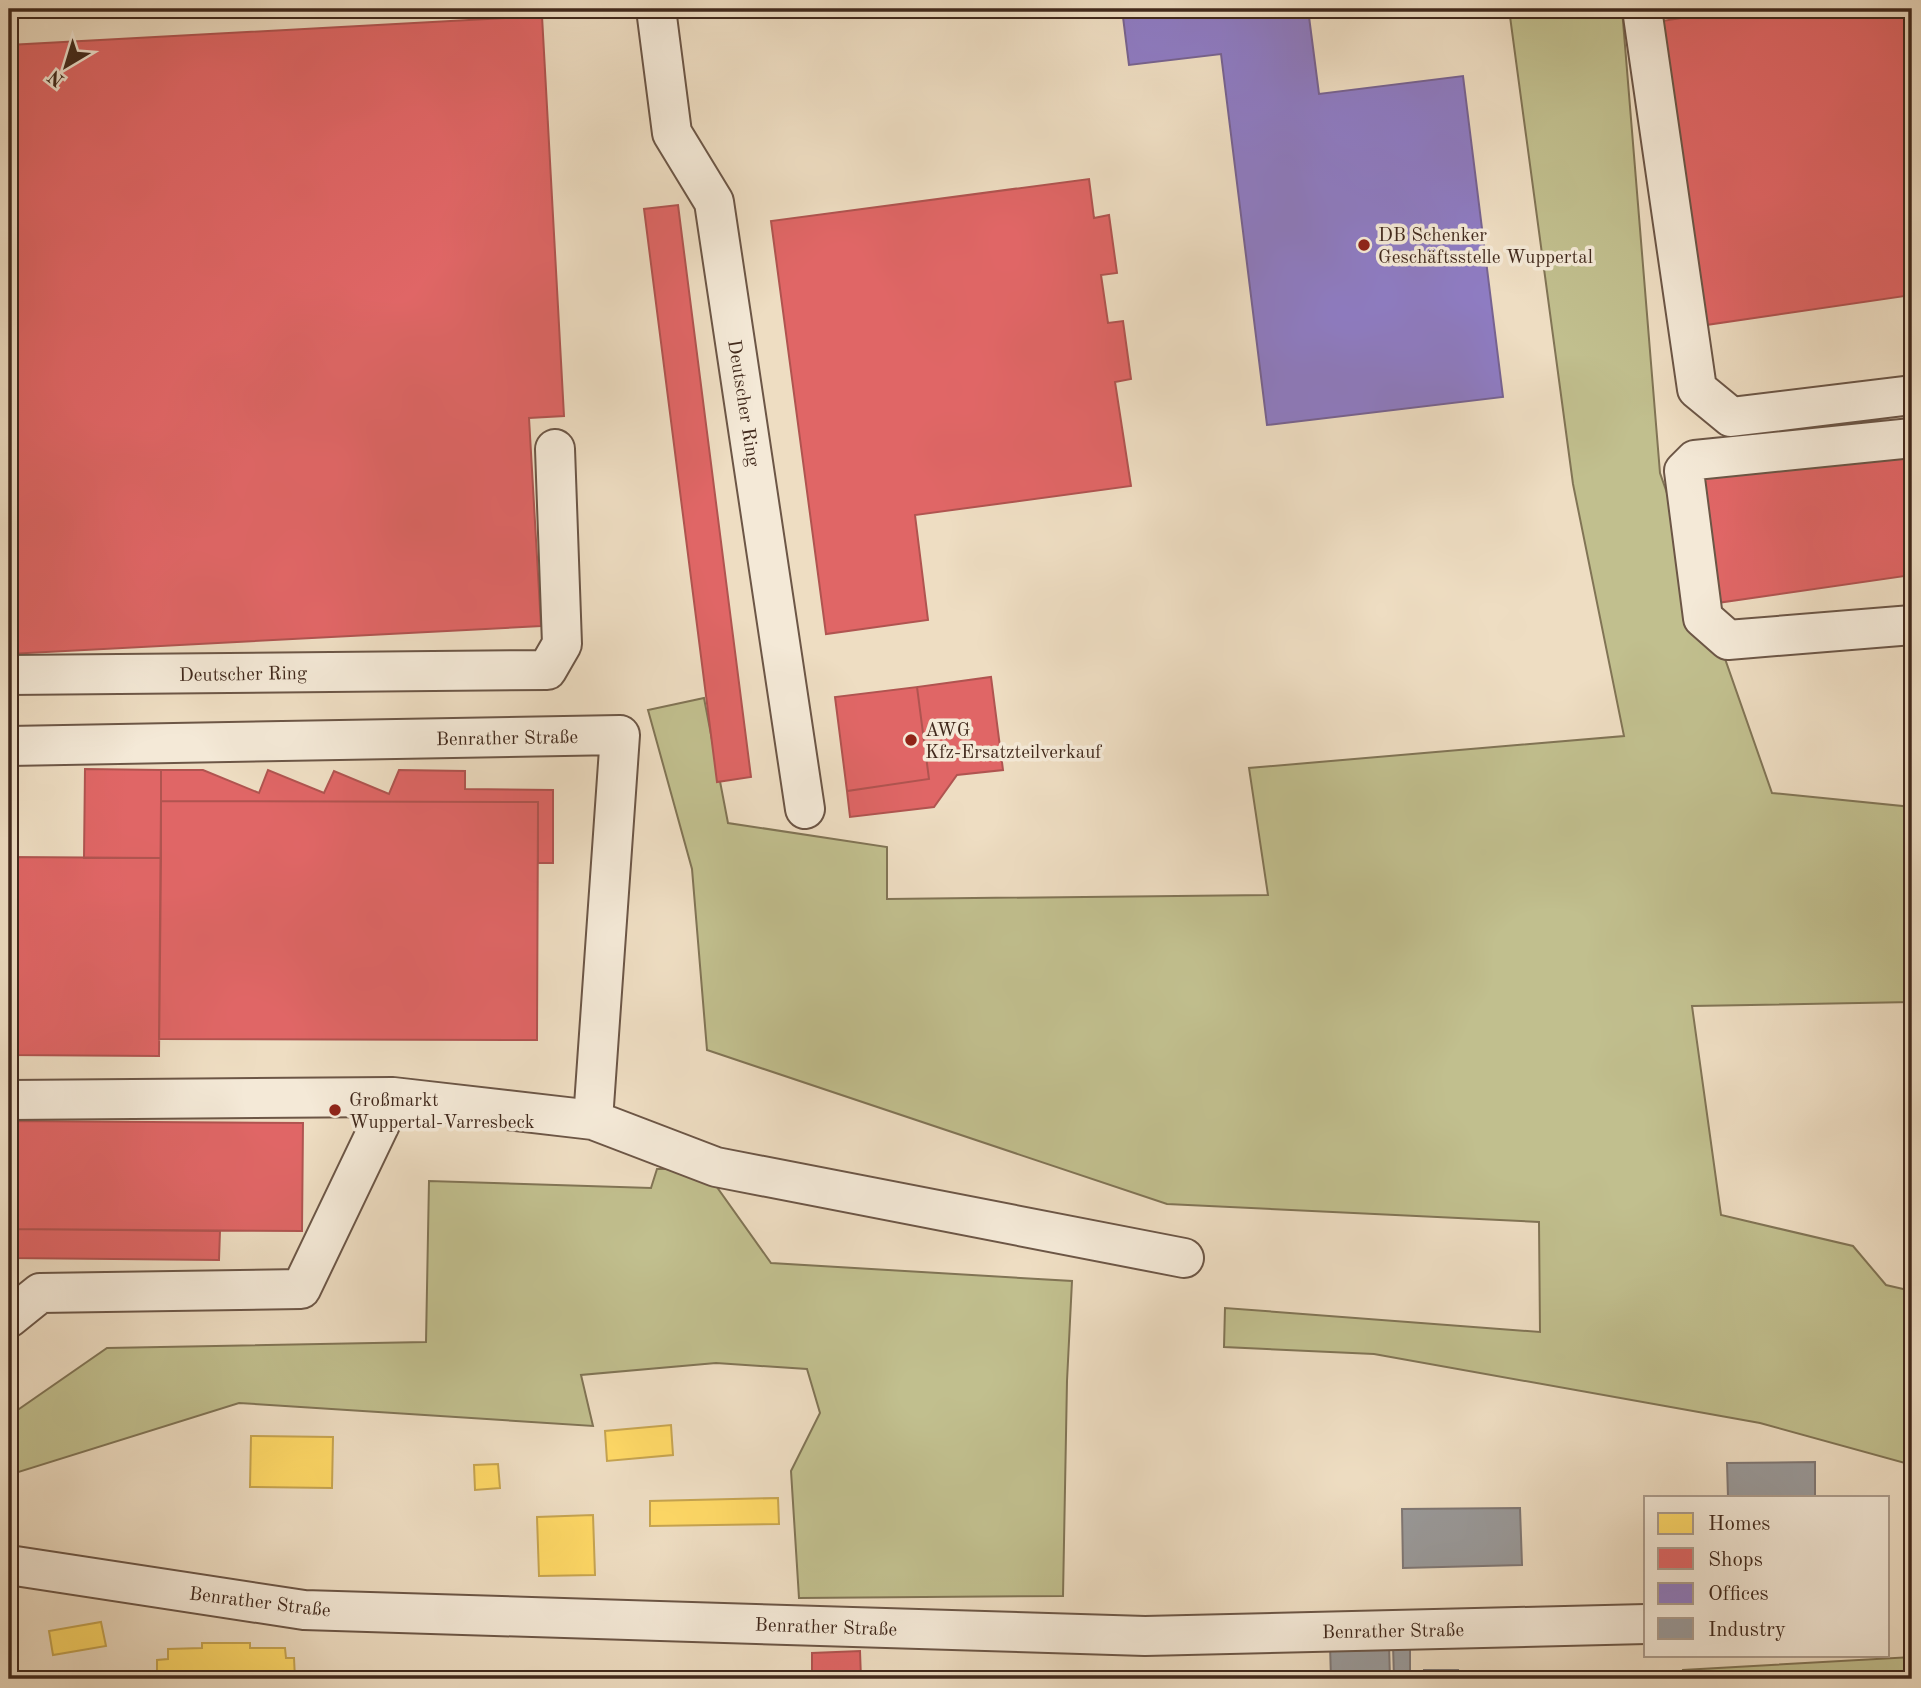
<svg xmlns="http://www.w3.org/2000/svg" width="1921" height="1688" font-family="'Old Standard TT',serif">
<rect width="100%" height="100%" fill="#eeddc2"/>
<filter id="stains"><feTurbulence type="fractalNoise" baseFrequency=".00286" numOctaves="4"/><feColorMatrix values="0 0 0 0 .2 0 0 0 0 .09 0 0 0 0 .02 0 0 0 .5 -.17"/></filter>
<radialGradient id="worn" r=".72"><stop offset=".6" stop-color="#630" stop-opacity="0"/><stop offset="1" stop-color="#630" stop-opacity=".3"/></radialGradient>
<!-- green -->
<path fill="#c1bf8e" stroke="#817455" stroke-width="2" d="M1509,9H1622L1660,473L1772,793L1912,807V1002L1692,1006L1721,1215L1853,1246L1886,1285L1912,1291V1465L1760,1423L1374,1354L1224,1347L1225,1308L1540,1332L1539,1222L1167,1204L707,1050L692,869L648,710L704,698L728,823L887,847V899L1268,895L1249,768L1624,736L1573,484Z
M657,1169H704L771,1263L1072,1281L1067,1381L1063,1596L799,1598L791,1471L820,1413L807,1369L716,1363L581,1375L593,1426L239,1403L9,1475V1416L107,1348L426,1342L429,1181L651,1188Z
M1912,1657V1679H1682L1683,1670Z"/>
<!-- homes -->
<path fill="#ffd966" stroke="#c6a450" stroke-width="2" d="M671,1425L673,1455L607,1461L605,1431Z
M251,1436L333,1437L332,1488L250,1487Z
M498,1464L500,1488L475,1490L474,1465Z
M778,1498L779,1524L650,1526V1501Z
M593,1515L595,1575L539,1576L537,1517Z
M101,1622L106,1646L53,1655L49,1631Z
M202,1643H250V1648H285L286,1658H294L295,1679H169V1674L157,1675V1660L168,1659V1649L202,1648Z"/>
<!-- shops -->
<path fill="#e06666" stroke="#b05450" stroke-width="2" d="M9,9H152V10L9,17Z
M1739,9H1912V295L1706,325L1662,21Z
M542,16L564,416L529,418L541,626L9,654V45Z
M1089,179L1094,218L1109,215L1117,273L1101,275L1108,323L1123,321L1131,379L1115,382L1131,486L915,515L928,620L826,634L771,221Z
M678,205L751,777L717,782L644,209Z
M1912,449V575L1717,603L1699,479Z
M991,677L1003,770L957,775L934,807L850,817L847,791L929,779L917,687Z
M917,687L929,779L847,791L835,697Z
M85,769L161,770V858H84Z
M161,770H203L259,793L268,770L324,793L334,771L389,794L399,770L465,771V789L553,790V863H538V802L161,801Z
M161,801L538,802L537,1040L159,1039Z
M9,857L161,858L159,1056L9,1055Z
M9,1121L303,1123L302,1231L9,1229Z
M9,1229L220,1231L219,1260L9,1258Z
M860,1651L861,1679H812V1653Z"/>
<!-- offices -->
<path fill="#8e7cc3" stroke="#776391" stroke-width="2" d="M1122,9H1308L1319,94L1463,76L1503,397L1267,425L1221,54L1129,65Z"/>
<!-- industry -->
<path fill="#999" stroke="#7f7774" stroke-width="2" d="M1815,1462V1497H1728L1727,1463Z
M1520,1508L1522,1565L1403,1568L1402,1509Z
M1410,1643V1679H1394L1393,1644Z
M1389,1644L1390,1679H1331L1330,1645Z
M1424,1670H1458V1679H1424Z"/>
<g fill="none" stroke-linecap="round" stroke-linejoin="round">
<!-- minor casing -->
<g stroke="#6c5646" stroke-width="42">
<path id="minor" d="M656,9L672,133L714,202L805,809
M1642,9L1697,389L1731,417L1912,395
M1912,438L1695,460L1684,471L1703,618L1728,640L1912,625
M9,675L547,670L562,644L555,449
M9,746L620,735L593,1120
M9,1100L393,1097
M9,1318L40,1293L301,1289L393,1097L593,1120L716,1167L1184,1258
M9,1565L304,1610L1145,1636L1646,1624"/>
</g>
<!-- minor -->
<use href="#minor" stroke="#f4e9d7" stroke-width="38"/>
</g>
<!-- markers -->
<g fill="#8f2418" stroke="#f4e9d7" stroke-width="2.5">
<circle cx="1364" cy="245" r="7"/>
<circle cx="911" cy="740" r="7"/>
<circle cx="335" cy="1110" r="7"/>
</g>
<g text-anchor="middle" stroke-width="7" stroke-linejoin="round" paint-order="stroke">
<!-- poi labels -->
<g font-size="19" fill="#41291c" stroke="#f4e9d7" text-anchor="start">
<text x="1378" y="241">DB Schenker<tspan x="1378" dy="22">Geschäftsstelle Wuppertal</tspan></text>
<text x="925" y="736">AWG<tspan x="925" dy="22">Kfz-Ersatzteilverkauf</tspan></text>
<text x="349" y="1106">Großmarkt<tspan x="349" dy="22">Wuppertal-Varresbeck</tspan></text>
</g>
<!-- street labels -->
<g font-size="19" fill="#41291c" stroke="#f4e9d7">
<text transform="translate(745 403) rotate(81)" y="7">Deutscher Ring</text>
<text transform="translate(243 673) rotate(-1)" y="7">Deutscher Ring</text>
<text transform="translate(507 737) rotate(-1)" y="7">Benrather Straße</text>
<text transform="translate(260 1601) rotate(7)" y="7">Benrather Straße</text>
<text transform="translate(826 1626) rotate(2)" y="7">Benrather Straße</text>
<text transform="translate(1393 1630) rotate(-1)" y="7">Benrather Straße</text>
</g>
</g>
<!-- margin -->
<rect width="1921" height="1688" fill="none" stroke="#eeddc2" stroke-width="35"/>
<rect x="10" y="10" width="1900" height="1667" fill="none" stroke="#41291c" stroke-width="3.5"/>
<rect x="18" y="18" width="1886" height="1653" fill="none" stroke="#41291c" stroke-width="2"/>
<!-- legend -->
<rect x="1644" y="1496" width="245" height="161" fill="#f4e9d7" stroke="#ac9c8c" stroke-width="2"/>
<rect x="1658" y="1513" width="35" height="21" fill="#ffd966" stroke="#ac9c8c" stroke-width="2"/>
<text x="1708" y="1530" font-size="21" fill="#41291c">Homes</text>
<rect x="1658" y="1548" width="35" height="21" fill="#e06666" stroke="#ac9c8c" stroke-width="2"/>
<text x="1708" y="1566" font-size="21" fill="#41291c">Shops</text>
<rect x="1658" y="1583" width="35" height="21" fill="#8e7cc3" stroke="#ac9c8c" stroke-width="2"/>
<text x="1708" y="1600" font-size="21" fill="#41291c">Offices</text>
<rect x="1658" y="1618" width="35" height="21" fill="#999999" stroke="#ac9c8c" stroke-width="2"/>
<text x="1708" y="1636" font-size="21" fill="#41291c">Industry</text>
<!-- north arrow -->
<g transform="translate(66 66) rotate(218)" stroke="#f4e9d7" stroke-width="5" paint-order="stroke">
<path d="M0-5L12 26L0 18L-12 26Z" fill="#41291c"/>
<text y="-10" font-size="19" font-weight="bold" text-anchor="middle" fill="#41291c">N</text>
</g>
<rect width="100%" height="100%" filter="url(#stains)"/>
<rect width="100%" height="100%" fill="url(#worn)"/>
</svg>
